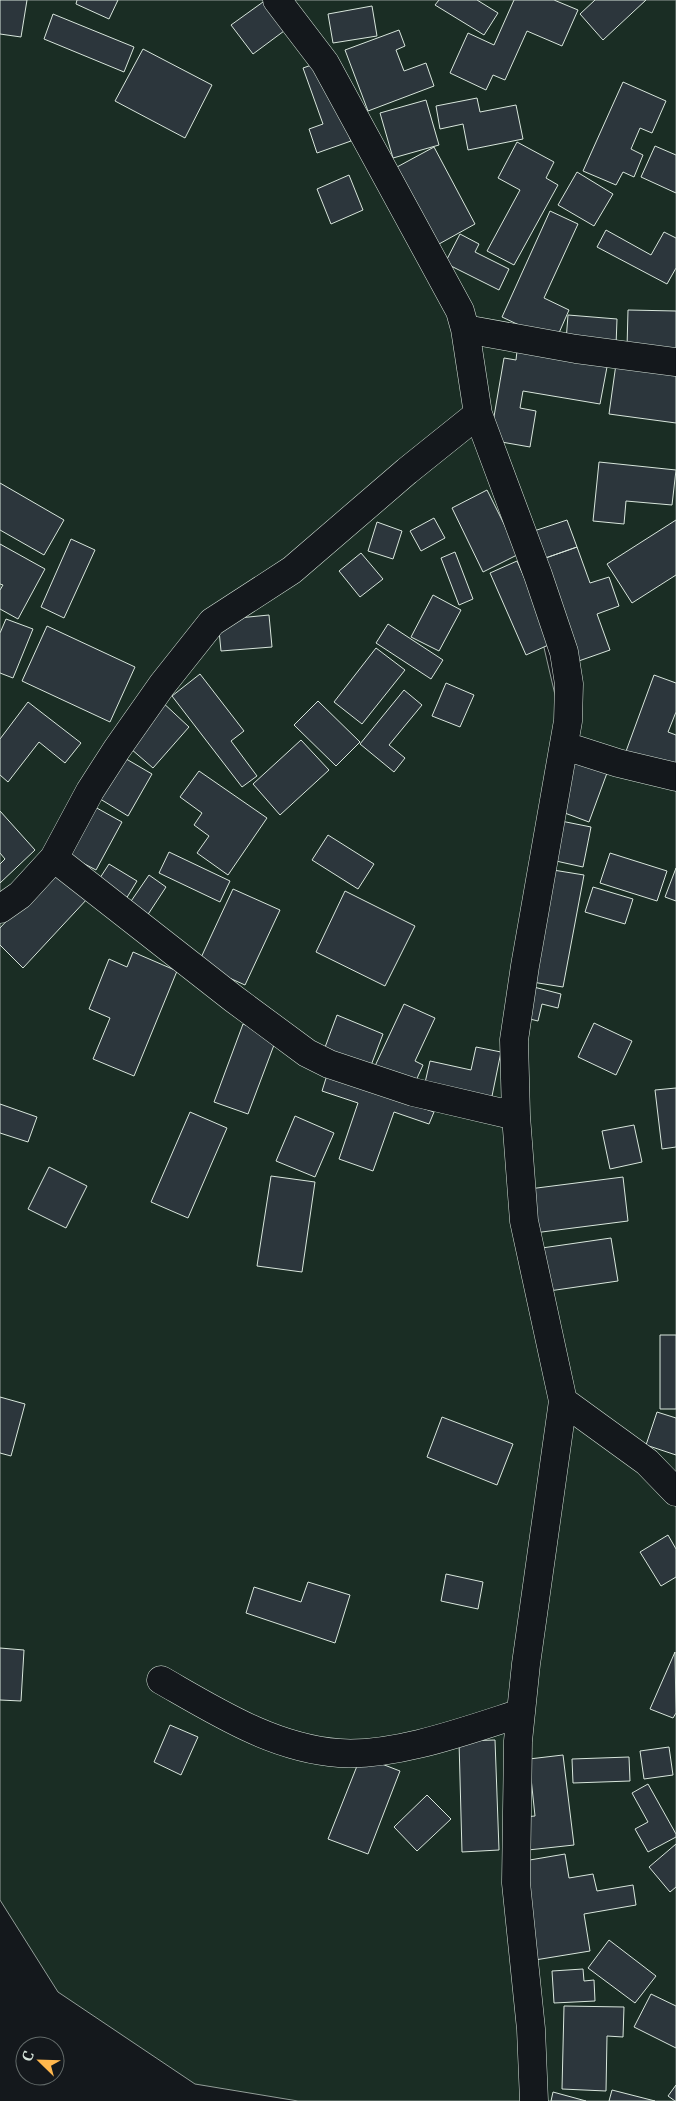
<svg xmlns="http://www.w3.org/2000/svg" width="676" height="2101" font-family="Merriweather,serif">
<rect width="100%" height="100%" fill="#14181c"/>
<!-- green -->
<path fill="#1a2d24" stroke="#939e99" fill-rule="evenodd" d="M0,0H676V2101H298L195,2084L58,1992L0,1900ZM511,506L556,641L559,712Z"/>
<!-- building -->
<path fill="#2c363c" stroke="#d8e6dc" d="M0,0H27L21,37L0,34Z
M77,0H118L109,19L76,4Z
M439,0H477L498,13L484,35L435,5Z
M514,0H554L578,10L562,46L527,31L505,80L493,75L486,90L450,73L468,33L494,45Z
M595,0H646L603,40L580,14Z
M263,2L284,31L253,54L231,25Z
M372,6L377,36L333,43L328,14Z
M53,14L134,47L124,72L44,39Z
M399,30L405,46L396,50L404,71L426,63L434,86L368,111L345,50Z
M143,49L212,85L185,138L115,101Z
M323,61L351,141L317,153L309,129L323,124L303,68Z
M623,82L666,101L652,133L640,128L631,149L643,155L634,177L623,172L616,185L583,171Z
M477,98L480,112L516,105L523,139L468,150L463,124L440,129L436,106Z
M426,100L439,145L393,158L380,113Z
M517,142L554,162L546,178L558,185L514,265L487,251L520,190L498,178Z
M655,146L676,155V193L641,177Z
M434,147L475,224L439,244L397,167Z
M577,172L613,194L594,226L558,205Z
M349,175L363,210L331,224L317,189Z
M550,211L578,224L544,298L569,310L555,342L502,317Z
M606,230L651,255L664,232L676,238V268L667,284L597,247Z
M460,234L479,244L475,252L509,269L499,290L445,263Z
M628,310L676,311V349L627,348Z
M568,315L617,319L616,346L566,341Z
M517,351L607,367L600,404L523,391L520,408L536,411L530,447L490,440L504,358L516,360Z
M616,364L676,372V423L609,414Z
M599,462L676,470L672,505L626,501L624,524L593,521Z
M0,483L64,520L44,555L0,530Z
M487,490L519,554L483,572L452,508Z
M434,518L445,538L421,551L410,531Z
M567,520L577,547L537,561L528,533Z
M676,520V575L632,603L607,564Z
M377,522L402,531L393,559L368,551Z
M71,539L95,550L64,618L41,607Z
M0,544L45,569L18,619L0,609V590L3,585L0,584Z
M577,547L590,583L609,577L619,606L597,614L610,650L573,663L537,561Z
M455,552L473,599L459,605L441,558Z
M361,553L383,579L360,597L339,571Z
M517,561L553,643L526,655L490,573Z
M433,595L461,610L439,651L411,637Z
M269,615L272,647L221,651L218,620Z
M6,619L33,629L13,678L0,673V633Z
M388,624L443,660L431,679L376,643Z
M47,626L135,667L110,722L22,681Z
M376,648L405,670L362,724L334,702Z
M200,674L244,731L231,741L257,776L242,787L172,696Z
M654,675L676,683V712L668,732L676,735V772L625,754Z
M446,683L474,695L460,727L432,716Z
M404,690L422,705L389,745L405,758L394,772L360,744Z
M160,700L189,727L153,768L123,742Z
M318,701L360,742L336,766L294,725Z
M28,702L81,743L65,763L39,742L8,782L0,775V739Z
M301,740L329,770L280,815L253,784Z
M116,753L152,774L128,816L92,794Z
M571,761L607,773L589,822L554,809Z
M199,771L267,818L228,875L197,853L209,836L194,825L202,813L180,797Z
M86,802L122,822L96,870L60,851Z
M0,811L35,850L0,883V864L5,859L0,853Z
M556,820L591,827L583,867L547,859Z
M328,835L374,864L358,889L312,860Z
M169,852L230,881L220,902L159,873Z
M610,853L667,871L657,901L600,883Z
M109,864L137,881L126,899L98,881Z
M56,868L88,898L23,968L0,945V928Z
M676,868V901L665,897Z
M547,869L584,875L563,987L526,981Z
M149,875L166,887L145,919L127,907Z
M593,887L633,899L625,924L585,912Z
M233,889L280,910L245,985L198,964Z
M345,891L415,926L385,986L316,952Z
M133,952L177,971L134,1076L93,1059L110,1018L89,1009L109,959L127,967Z
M526,985L561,994L558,1008L542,1004L538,1021L518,1016Z
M404,1004L435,1018L415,1061L423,1065L414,1085L375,1066Z
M337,1015L383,1034L370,1068L324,1050Z
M594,1023L632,1041L616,1075L578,1057Z
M243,1024L277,1037L248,1114L214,1102Z
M476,1047L501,1052L491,1101L424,1087L430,1061L471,1070Z
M327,1075L434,1112L429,1124L394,1112L373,1171L339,1159L358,1103L322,1091Z
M676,1088V1147L662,1149L655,1090Z
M0,1104L37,1117L28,1142L0,1133Z
M190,1112L227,1128L188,1218L151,1202Z
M295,1116L334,1133L315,1177L276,1161Z
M634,1125L642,1162L610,1169L602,1131Z
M49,1167L87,1186L66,1228L28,1209Z
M271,1176L315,1182L302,1272L257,1266Z
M623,1177L628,1221L534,1233L529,1189Z
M611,1238L618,1281L542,1292L535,1249Z
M660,1335H676V1409H660Z
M0,1397L25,1404L11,1456L0,1453Z
M657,1412L676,1418V1455L646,1445Z
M442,1417L513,1444L497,1485L427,1457Z
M668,1535L676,1549V1577L661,1586L640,1552Z
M446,1574L483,1582L478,1609L441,1601Z
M308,1582L350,1595L335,1643L246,1613L254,1587L301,1602Z
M0,1648L24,1650L21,1701L0,1700Z
M675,1652L676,1713L673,1718L650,1709Z
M170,1725L198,1737L181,1775L154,1762Z
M495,1740L499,1850L462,1852L459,1741Z
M669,1747L673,1775L644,1779L640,1751Z
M563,1755L574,1845L528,1850L524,1817L535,1816L529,1759Z
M361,1756L400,1771L368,1854L328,1839Z
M629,1757L630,1781L573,1783L572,1759Z
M648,1784L676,1834V1837L648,1852L635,1829L648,1822L632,1793Z
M427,1795L451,1819L417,1851L394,1827Z
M676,1844V1887L670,1892L649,1867Z
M565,1854L569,1878L593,1874L597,1891L633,1885L636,1905L584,1914L590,1951L535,1960L518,1862Z
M609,1940L656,1976L635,2003L588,1968Z
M583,1969L584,1981L594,1980L595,2001L554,2003L552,1971Z
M651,1994L676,2006V2048L634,2027Z
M564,2006L624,2007L623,2037L607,2036L606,2091L562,2089Z
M676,2085V2101H675L668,2096Z
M612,2090L655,2101H609Z
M553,2092L586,2101H551Z"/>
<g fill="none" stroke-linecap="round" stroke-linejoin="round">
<!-- minor casing -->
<g stroke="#d8e6dc" stroke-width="29">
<path id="minor" d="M277,0L325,63L460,311L465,329L478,414L538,575L564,652L569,684L568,721L525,966L514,1040L516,1116L524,1221L563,1401L647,1462L676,1492
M465,329L576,349L676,362
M565,746L618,763L676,777
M54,858L234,999L307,1053L329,1064L413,1092L516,1116
M0,909L20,895L54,858L90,791L117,749L162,685L212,622L292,570L407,471L478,414
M161,1680C217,1712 273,1748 339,1753C395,1757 468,1730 521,1713
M534,2101L531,2029L516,1883L518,1741L526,1664L563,1401"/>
</g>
<!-- minor -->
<use href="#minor" stroke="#14181c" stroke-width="28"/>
</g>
<!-- north arrow -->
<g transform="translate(40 2061) rotate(293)"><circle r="24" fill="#14181c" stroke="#626a69"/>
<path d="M0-4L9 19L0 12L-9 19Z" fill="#ffb74d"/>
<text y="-8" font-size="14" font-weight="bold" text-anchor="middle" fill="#d8e6dc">С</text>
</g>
</svg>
